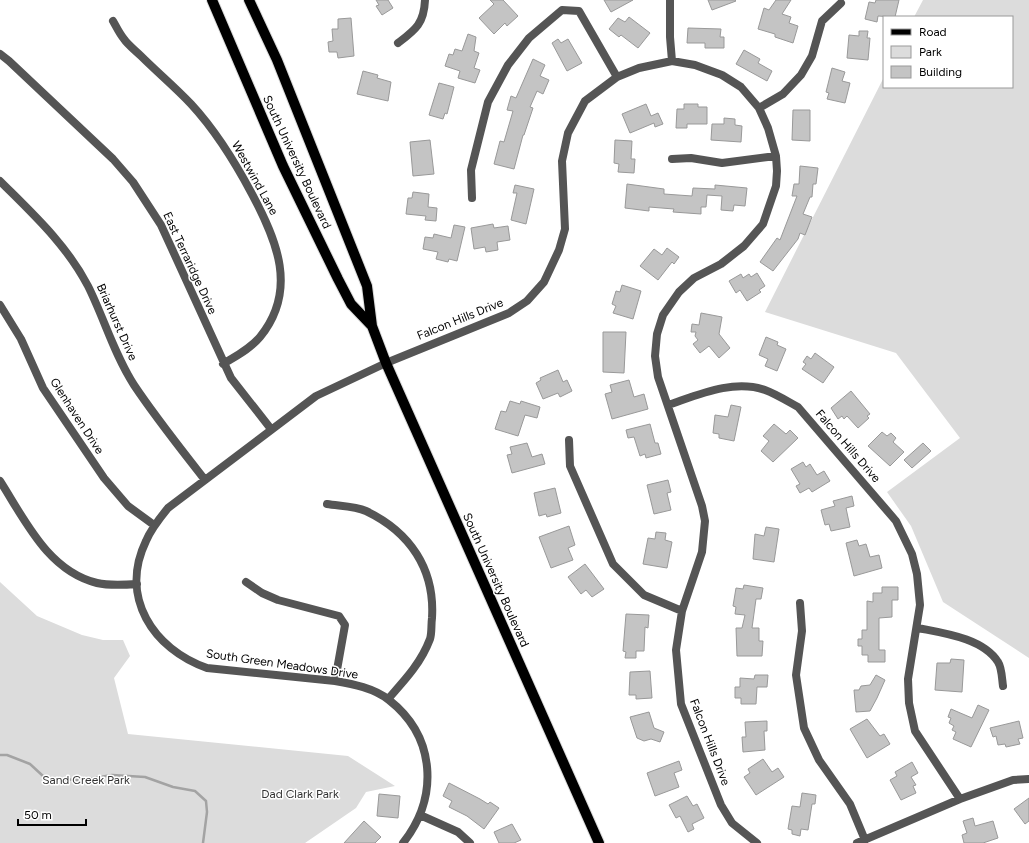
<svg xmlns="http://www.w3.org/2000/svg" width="1029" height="843" font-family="Figtree,sans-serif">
<rect width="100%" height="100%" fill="#fff"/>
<!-- green -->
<path fill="#dcdcdc" d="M923,0H1029V658L943,602L911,526L887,492L960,438L896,353L765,312L884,77V87H1012V17H914Z
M0,582L37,616L82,635L103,640H123L130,656L114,678L128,734L348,756L395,786L366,792L356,808L305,843H0Z"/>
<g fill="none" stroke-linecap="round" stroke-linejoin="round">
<!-- stream -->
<path stroke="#a3a3a3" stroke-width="2.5" d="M0,755H7L30,764L43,776L53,779L82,780L112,775L145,777L173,787L195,791L206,801L207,812L203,843"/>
</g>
<!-- building -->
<path fill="#c4c4c4" stroke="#999" d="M376,0H388L393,8L382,15L376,6L379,5Z
M490,0H503L518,16L507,26L505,23L494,34L479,18L494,4Z
M604,0H633L611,12Z
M708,0H735L736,1L712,10Z
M776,0H791L782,14L791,17L789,23L798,26L793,43L775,37V34L758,29L764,8L769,10Z
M876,0H899L895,17L878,16L877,22L865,19L869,2L875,3Z
M629,17L650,33L638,48L621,35L619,37L609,29L618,18L625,22Z
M351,18L354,56L338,58L337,52H329L328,42L333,41L332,29H338V19Z
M688,28L721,29L720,37H724V48H705V43H687Z
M859,31H868L867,38H870L868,60L847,58L849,35L859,36Z
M468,34L476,37L474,51L479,53L474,68L480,70L475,83L458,78L460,71L445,66L449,54L453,55L455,49L462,51Z
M558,39L561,43L568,39L582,63L567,71L552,43Z
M744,50L760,59L758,63L772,71L767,81L736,64Z
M533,59L545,65L540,76L549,80L543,94L537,91L530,107L533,108L524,135H523L514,169L494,164L500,141L504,142L513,111L507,110L511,96L516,98Z
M832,68L845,72L842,81L850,83L845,103L827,99L829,93L826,92Z
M363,71L378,75L377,78L391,82L388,101L357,94Z
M439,83L454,87L447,114L445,113L443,119L429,115Z
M646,104L651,116L658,113L663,124L655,127L654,123L630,133L622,114Z
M684,104H698V107H707V124H687V128H676L677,109H684Z
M793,110H810V141L792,140Z
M724,118L735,119V125L742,126L741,142L711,140L712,124H724Z
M430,140L434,174L413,176L410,142Z
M615,140L632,141L631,159H635L634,173L618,172L619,164L614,163Z
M800,166L818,168L816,184H813L812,197H810L803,214L812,217L805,235L800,233L798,239L773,271L760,262L777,238L780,240L797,196H792L794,184H799Z
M627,184L664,189V194L692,196L693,188L715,189V185L747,188L745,206L734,205L733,211L721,210L722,196L707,195L706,207H701V214L673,212L674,209L649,207V211L625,208Z
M515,185L534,189L526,224L511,220L517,193H513Z
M413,192L429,194L428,207L437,208L436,221L425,220L426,216L406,214L408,198H412Z
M493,224L494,228L508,226L510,240L497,242L498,250L486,252L485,247L474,249L471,228Z
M454,225L465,227L457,261L449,259L448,262L436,259L438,252L423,249L425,237L433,238L434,234L451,238Z
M667,248L679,257L674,264L672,262L658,280L640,266L654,249L662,255Z
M757,273L765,286L759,290L761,292L747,301L740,290L736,293L729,281L741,274L743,278L749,274L751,277Z
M622,285L641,291L633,319L613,313L616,306L612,304L616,291L620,292Z
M701,313L722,317L719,334L730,348L719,358L709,346L700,353L693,344L698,340L695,336L696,332H691L692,324L699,325Z
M603,332H626L624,373L603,372Z
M766,337L778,342L777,345L786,349L777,371L765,366L768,359L759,355Z
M815,353L834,367L823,383L802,369L806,364L803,362L807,356L811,359Z
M558,370L563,382L567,380L572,391L560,397L558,393L543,399L536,383L541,380L540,378Z
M629,380L634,397L644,394L648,409L612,419L605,394L612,392L610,385Z
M851,391L870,414L867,416L869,418L858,428L847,416L844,419L842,416L838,419L831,408Z
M510,401L520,404L521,401L540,407L537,418L525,415L518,436L495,429L501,411L506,412Z
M731,405L741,407L734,441L719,438V434L713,433L715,415L728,417Z
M650,424L655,443H658L661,454L646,458L645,454L640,456L634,437L628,438L626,430Z
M774,424L786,434L790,430L798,438L773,462L761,451L769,441L763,436Z
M882,432L887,436L891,433L896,438L893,442L904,452L890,466L868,446Z
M527,443L532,457L542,454L545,464L512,473L507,455L512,454L510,447Z
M923,443L931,451L912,468L904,460Z
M803,462L806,467L810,464L817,475L824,471L830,481L812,492L809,488L800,493L796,486L800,484L791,469Z
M668,480L671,492L667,493L671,510L654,514L647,485Z
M555,488L561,513L547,517L546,514L539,516L534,493Z
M852,496L854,506L846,508L850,527L831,531L829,524L825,525L821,510L835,506L833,501Z
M569,526L575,545L568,548L573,560L551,568L539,537Z
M766,527L779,529L774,562L753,559L755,534L764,536Z
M656,532L666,533L665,540L672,542L667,568L643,564L648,538L655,539Z
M857,540L859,546L866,544L870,557L879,555L882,568L854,576L846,543Z
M585,564L604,589L592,597L586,590L581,594L568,577Z
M744,585L763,588L761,599H756L752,628H759V641H763L762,656H737L736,628H742L745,615L735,614L736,607L733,606L736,588L743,589Z
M882,587H898V600H892V617L879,618V650H885V662H868V655H862V646H858V639H862V630H867V601L873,602V593H882Z
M626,614L649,615L648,628L645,627L644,651H636V658H625L626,652L623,651Z
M951,659L964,660L962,692L935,690L937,663H950Z
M650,671L652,698L636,699V695H629L630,672Z
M755,675H768L767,687H757L756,704H741V698H735V687H740V678L754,679Z
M876,675L885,680L877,698L870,711L856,712L854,690H859L861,686L870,685Z
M978,705L989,710L971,747L953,739L956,732L952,730L954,726L949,723L951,718L948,717L951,709L972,718Z
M649,712L654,728L664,732L660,742L651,739L644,741L637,738L630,717Z
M867,719L880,736L884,734L890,744L867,758L850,729Z
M767,721V731H764L765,750L743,752L742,737H746L745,722Z
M1019,721L1023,738L1018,739L1020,744L1006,747L1005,744L998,745L996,736L993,737L990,728Z
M763,759L772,772L778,768L784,777L756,795L744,777L750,773L748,769Z
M679,761L682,770L674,773L679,787L655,796L647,773Z
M912,762L918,773L911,777L916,785L913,786L916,793L901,800L890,780L897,776L895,772Z
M449,783L480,799L488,804L490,802L499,808L484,829L467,816L449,807L452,801L443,796Z
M802,793L816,795L815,804H812L808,830L801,829L800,836L792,834V830L788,829L792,806L800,807Z
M379,794L400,796L398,818L377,816Z
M687,796L693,806L697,804L704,818L692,824L694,829L688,832L680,816L676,818L669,805Z
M1029,798V821L1025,824L1014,809Z
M973,818L975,826L993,821L998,838L983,843H964L962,835L967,833L963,821Z
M364,821L381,837L375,843H344Z
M512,824L521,840L514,843H499L494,832Z"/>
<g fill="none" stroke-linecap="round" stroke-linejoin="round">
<!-- primary casing -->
<g stroke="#dbdbdb" stroke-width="12">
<path id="primary" d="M212,0L283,166L338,279L351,304L372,326
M249,0L277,60L367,286L372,326L386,363L599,843"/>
</g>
<!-- minor -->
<path stroke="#555" stroke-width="8" d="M670,0V37L672,61
M113,21C116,26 119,33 124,39C128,45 135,50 141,56C157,72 175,87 191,104C216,131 235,162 252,194C277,241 298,290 260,337C250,349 236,356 223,364
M398,43C415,30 424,24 425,0
M0,54L9,61L113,159L133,182L161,225L231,378L271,429
M759,108L783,94L801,75L812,56L822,21L841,3
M672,159L691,158L722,163L776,156
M0,181C33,214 66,244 88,286C104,318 114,354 134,385C156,418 181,449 205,480
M472,198L471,170L488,102L508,65L529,38L562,10L579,11L617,77
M0,305L21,339L43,388L104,478L128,506L154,525
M668,405C698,395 733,379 765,390C776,394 787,401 798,407L896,521L912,554L917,574L920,605L908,679L909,703L915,731L960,799
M569,440L570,466L613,564L644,595L682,611
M0,481C25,520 48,571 97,583C110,586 124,585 137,584
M327,504C339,506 355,506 366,511C410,532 435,569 432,618C431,625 432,633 430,639C421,663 405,680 388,699
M246,582L262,593L278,600L339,616L345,625L335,681
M800,603L802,631L796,675L804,728L819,760L850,804L865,840
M918,628C943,633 983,638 998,662C1002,668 1002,680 1003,686
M420,815L458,832L470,843
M403,843C439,797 436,737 389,700C374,688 353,684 335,681L207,668C153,649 119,597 146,541C151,529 159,519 168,508L316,396L386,363L509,313L527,301L544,282L559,250L565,229L562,161L568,133L585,101L617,77L639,68L672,61L695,65L722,75L741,87L759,108L768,128L776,156L777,171L776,186L763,224L744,246L721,264L694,278L679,292L663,315L657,334L655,356L658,377L702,506L705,521L702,552L682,611L676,650L681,704L721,805L732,823L757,843
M857,843L960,799L1013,780L1029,779"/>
<!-- primary -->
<use href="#primary" stroke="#000" stroke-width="10"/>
</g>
<g text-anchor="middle" stroke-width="3" stroke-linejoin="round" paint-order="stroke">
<!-- street labels -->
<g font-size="12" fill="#000" stroke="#fff">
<text transform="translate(297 162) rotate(65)" y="4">South University Boulevard</text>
<text transform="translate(255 178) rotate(61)" y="4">Westwind Lane</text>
<text transform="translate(190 263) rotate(65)" y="4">East Terraridge Drive</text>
<text transform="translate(460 319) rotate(-22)" y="4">Falcon Hills Drive</text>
<text transform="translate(117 322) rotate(66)" y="4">Briarhurst Drive</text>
<text transform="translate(77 416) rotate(57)" y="4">Glenhaven Drive</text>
<text transform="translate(848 446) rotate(49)" y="4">Falcon Hills Drive</text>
<text transform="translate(496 580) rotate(66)" y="4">South University Boulevard</text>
<text transform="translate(282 664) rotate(8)" y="4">South Green Meadows Drive</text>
<text transform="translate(710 742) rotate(69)" y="4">Falcon Hills Drive</text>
</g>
<!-- park labels -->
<g font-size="12" fill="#333" stroke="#fff">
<text x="86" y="784">Sand Creek Park</text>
<text x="300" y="798">Dad Clark Park</text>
</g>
</g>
<!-- legend -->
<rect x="883" y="16" width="130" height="72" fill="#ffffff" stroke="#999999"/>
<rect x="891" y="29" width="20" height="6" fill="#000000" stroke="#999999"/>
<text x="919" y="36" font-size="12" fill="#000000">Road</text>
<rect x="891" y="46" width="20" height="12" fill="#dcdcdc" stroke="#999999"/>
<text x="919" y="56" font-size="12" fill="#000000">Park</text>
<rect x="891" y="66" width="20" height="12" fill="#c4c4c4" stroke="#999999"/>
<text x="919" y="76" font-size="12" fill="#000000">Building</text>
<!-- scale -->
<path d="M18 819v6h68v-6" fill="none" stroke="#000000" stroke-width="2"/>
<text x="24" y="819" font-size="12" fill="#000000" stroke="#ffffff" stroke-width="3" paint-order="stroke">50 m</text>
</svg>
